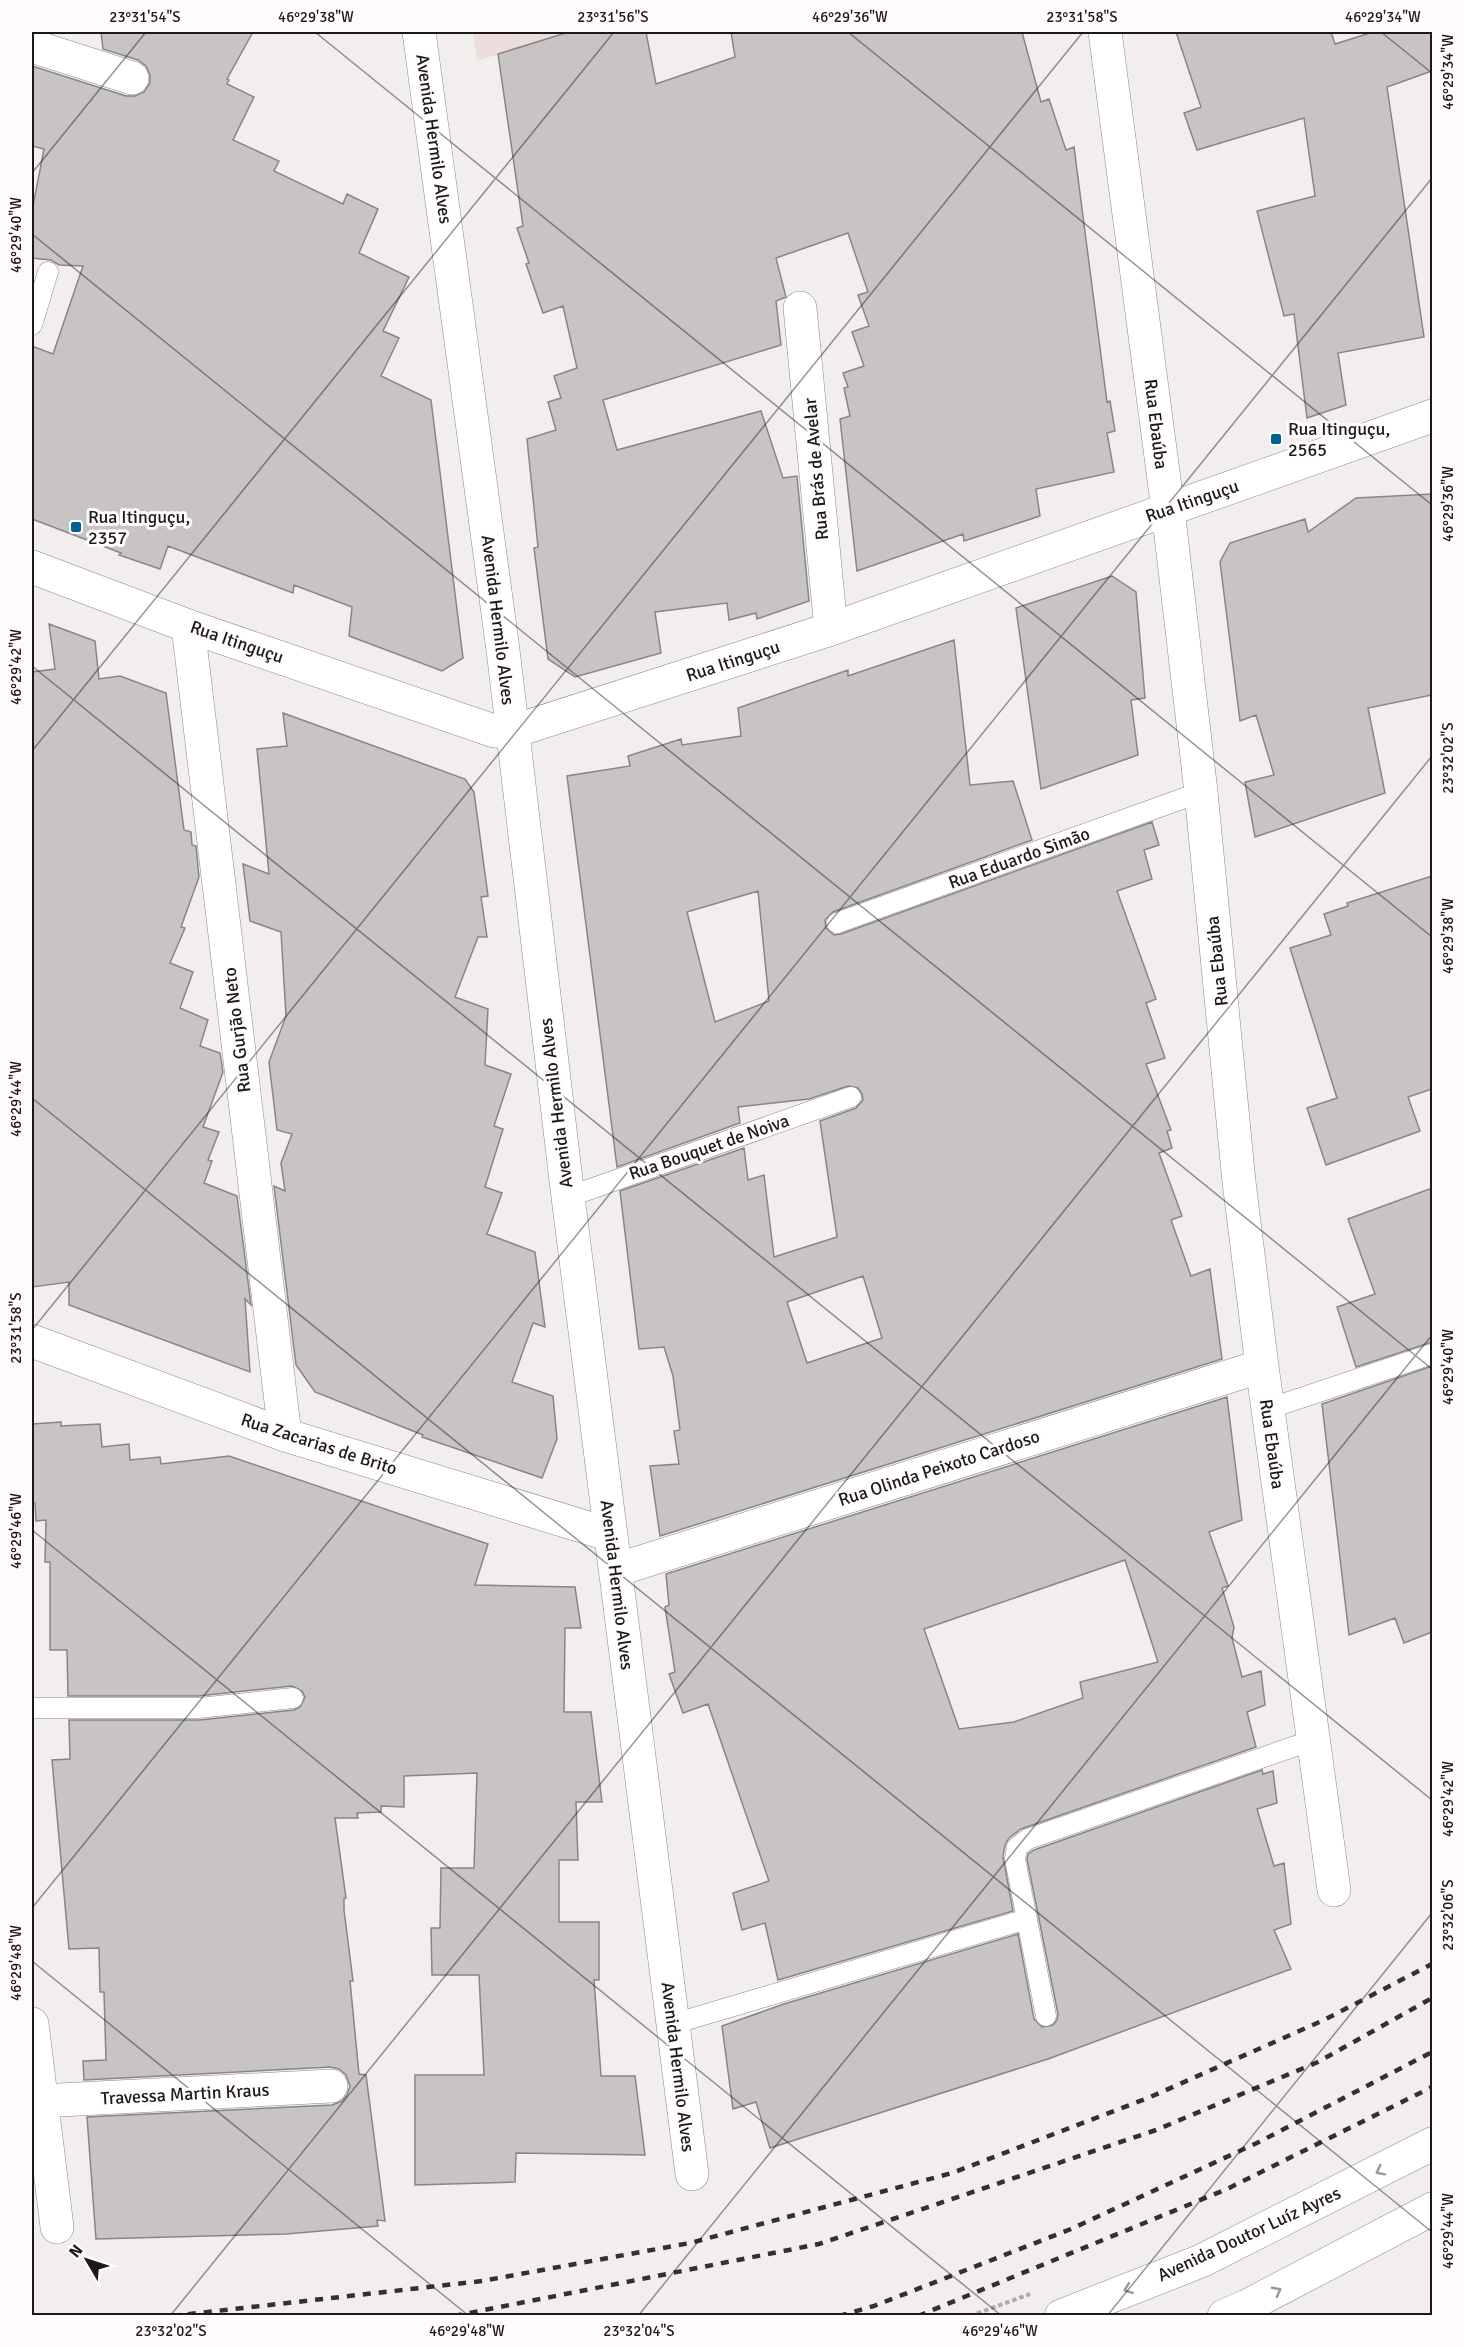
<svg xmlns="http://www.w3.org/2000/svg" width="1464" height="2347" font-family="Signika,sans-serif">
<rect width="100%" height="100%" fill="#f2eeed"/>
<!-- built -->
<path fill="#ebdedc" d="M473,32H569L477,61Z"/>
<!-- building -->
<path fill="#c8c4c4" stroke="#898584" stroke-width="1.5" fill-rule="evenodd" d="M101,32H253L227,79L229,80L227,84L254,97L233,140L279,161L274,171L343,204L347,194L378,209L359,253L409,277L383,331L399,338L381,376L431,400L463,658L442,671L349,636L352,607L294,585L293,593L168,546L160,569L119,555L121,553L32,519V346L53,354L83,266L59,265L51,260L32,258V211L44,149L32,146V66L126,96H135L144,92L150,83V75L146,66L138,60L103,49Z
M569,32H646L656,84L735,57L731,32H1022L1041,102L1049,99L1066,150L1074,147L1107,402L1110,401L1115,431L1107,433L1114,472L1036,489L1040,516L964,541L963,534L857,571L840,419L850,416L844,388L848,387L843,373L864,366L852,332L869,326L858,295L868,292L848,233L776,258L786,297L776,301L781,345L603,400L617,450L761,411L783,478L797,476L809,601L757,619L756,613L729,620L727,603L655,612L661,653L575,677L548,659L534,548L538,547L527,439L556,430L548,402L561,398L554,376L577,368L563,306L543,313L526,264L529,263L517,228L523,226L498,54Z
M1176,32H1331L1335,44L1373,32H1432V71L1387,87L1424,337L1338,353L1346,405L1307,418L1294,314L1284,316L1257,211L1315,196L1304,118L1197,150L1184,113L1201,107Z
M1432,494V695L1368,708L1385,793L1255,837L1245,782L1274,775L1256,715L1240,721L1220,562L1230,543L1305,519L1308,532L1356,498Z
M1112,576L1136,592L1145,698L1131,700L1138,755L1041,789L1016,608Z
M49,624L95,641L99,679L120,676L166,693L184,830L191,832L192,845L196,846L199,877L181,927L185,928L170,963L193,972L180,1008L208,1020L200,1046L220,1053L223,1072L203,1127L219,1132L208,1160L212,1161L204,1183L237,1196L251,1305L245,1299L250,1372L69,1305V1282L32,1287V672L55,669Z
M954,640L970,785L1013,781L1032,840L833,912L825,920L826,928L834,935L841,934L1152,822L1159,845L1144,850L1152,879L1117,891L1156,999L1146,1003L1165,1058L1146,1064L1171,1130L1167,1131L1172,1148L1159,1153L1182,1216L1171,1220L1191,1276L1210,1269L1222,1359L660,1536L650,1466L679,1464L674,1431L680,1430L673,1376L664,1347L639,1349L620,1191L744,1148L748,1180L764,1175L774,1257L837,1237L820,1121L856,1108L863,1100L862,1094L858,1088L848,1086L809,1099L738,1107L740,1123L617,1167L567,776L630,766L628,756L681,739L682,745L741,736L738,708L848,670V676ZM758,891L769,1001L715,1022L687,912ZM863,1276L882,1338L807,1363L787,1302Z
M283,713L465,779L474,792L488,896L481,897L487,937H478L455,997L488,1009L485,1065L511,1074L494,1126L503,1129L485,1187L502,1193L487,1234L535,1252L545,1327L533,1323L512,1382L553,1396L557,1439L542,1478L422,1437L423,1435L315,1392L296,1365L274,1186L285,1191L281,1163L292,1134L277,1130L269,1062L286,1016L281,932L250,921L243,864L269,874L257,749L287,746Z
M1432,876V1089L1408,1097L1420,1131L1326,1165L1307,1108L1337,1098L1290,948L1331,935L1324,914L1348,906L1347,903Z
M1432,1188V1342L1356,1367L1337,1307L1375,1294L1348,1219Z
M1432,1366V1632L1404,1643L1395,1618L1349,1635L1322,1404Z
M1227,1397L1242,1520L1209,1532L1228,1586L1222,1588L1234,1627L1232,1638L1242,1677L1261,1671L1265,1705L1247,1712L1256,1747L1021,1829L1009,1838L1005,1845L1003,1857L1013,1911L778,1980L765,1923L742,1930L733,1893L769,1881L708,1704L683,1713L669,1674L675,1672L665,1607L669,1605L666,1574ZM1125,1560L1158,1662L1080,1682L1083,1698L1014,1722L959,1729L924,1629Z
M61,1422V1426L100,1424L102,1447L129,1444L130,1460L160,1457L161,1464L229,1456L488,1544L475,1585L575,1587L581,1628H565L564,1712H591L602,1802H576L578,1860H559V1922H599V1980H594L601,2076H635L645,2155L516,2153L515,2182L415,2185V2075H484L479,1975H432L431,1928H440L441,1868H474L477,1773L404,1776V1807L381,1806V1812L357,1813L358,1818H335L346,1898H344V1910L353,1981H350L359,2074L366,2075L385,2221L377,2220L378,2226L286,2234L96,2239L87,2117L332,2105L342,2101L347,2095L350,2086L346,2075L339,2069L330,2067L84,2080L83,2061L106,2060L104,1992H100L99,1948L69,1949L52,1760L70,1759L69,1720H200L294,1710L300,1707L305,1697L302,1691L292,1686L198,1696H68L67,1650H50V1562H45L46,1520L36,1521L35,1503H32V1424Z
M1262,1770L1263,1774L1273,1771L1277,1803L1257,1809L1274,1866L1284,1863L1291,1924L1274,1930L1291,1969L1048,2059L770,2148L756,2102L733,2109L722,2026L784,2004L1018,1934L1034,2019L1042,2027L1053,2025L1057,2020L1058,2014L1027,1859L1028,1854L1034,1850Z"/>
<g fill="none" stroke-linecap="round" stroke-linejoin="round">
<!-- service casing -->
<g stroke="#8c8988" stroke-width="21">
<path id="service" d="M32,325L48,272
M837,923L1201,792
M568,1197L851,1097
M1268,1409L1432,1354
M32,1708H199L293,1698
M1046,2016L1015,1859L1017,1847L1028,1839L1313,1740
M673,2024L1027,1919"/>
</g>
<!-- minor casing -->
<g stroke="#8c8988" stroke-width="34">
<path id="minor" d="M419,32L503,650L568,1197L692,2174
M1105,32L1168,510L1201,792L1239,1182L1262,1366L1334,1890
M32,46L132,78
M800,308L831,629
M188,626L285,1435
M32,1341L285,1435L611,1535
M616,1570L1262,1366
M32,2024L57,2227
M40,2101L331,2086"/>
</g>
<!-- secondary casing -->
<g stroke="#8c8988" stroke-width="34">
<path id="secondary" d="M32,567L188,626L494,731L511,732L831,629L1432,416"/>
</g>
<!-- trunk casing -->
<g stroke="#8c8988" stroke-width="34">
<path id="trunk" d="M1061,2316L1201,2261L1432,2144
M1224,2316L1247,2306L1432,2209"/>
</g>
<!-- path -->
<path stroke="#adaaa9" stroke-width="4" stroke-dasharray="4.5 3" stroke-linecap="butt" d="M970,2316L1030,2294"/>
<!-- service -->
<use href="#service" stroke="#fff" stroke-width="20"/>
<!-- minor -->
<use href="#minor" stroke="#fff" stroke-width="33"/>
<!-- secondary -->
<use href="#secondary" stroke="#fff" stroke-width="33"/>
<!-- trunk -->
<use href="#trunk" stroke="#fff" stroke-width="33"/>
<!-- rail -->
<path stroke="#323030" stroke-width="4.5" stroke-dasharray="8 8" stroke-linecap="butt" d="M172,2316L482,2281L690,2243L952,2173L1148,2098L1324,2020L1432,1964
M454,2316L819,2244L1156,2130L1318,2062L1432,1998
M839,2316L874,2306L1071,2229L1259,2142L1432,2052
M918,2316L1227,2189L1432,2087"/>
</g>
<!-- one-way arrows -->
<defs><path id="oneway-chevron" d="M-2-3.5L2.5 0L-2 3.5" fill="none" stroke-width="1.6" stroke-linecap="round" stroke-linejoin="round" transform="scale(1.5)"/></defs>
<g stroke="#989898">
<use href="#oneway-chevron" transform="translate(1380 2171) rotate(153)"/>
<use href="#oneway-chevron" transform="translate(1128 2289) rotate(159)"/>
<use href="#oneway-chevron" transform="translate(1277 2291) rotate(-28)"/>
</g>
<!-- ticks -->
<path fill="none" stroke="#1b1919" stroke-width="1.5" stroke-opacity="0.45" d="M315,32L1432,937M848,32L1432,505M1381,32L1432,73M32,173L146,32M32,234L1432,1369M32,666L1432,1800M32,751L614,32M32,1098L1432,2232M32,1330L1083,32M32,1530L1002,2316M32,1908L1432,178M32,1961L469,2316M170,2316L1432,756M638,2316L1432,1335M1107,2316L1432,1913"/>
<!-- markers -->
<g fill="#006292" stroke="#fffcfb" stroke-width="2">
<rect x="1270" y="433" width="12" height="12" rx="3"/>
<rect x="70" y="521" width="12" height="12" rx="3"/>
</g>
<g text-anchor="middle" stroke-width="6" stroke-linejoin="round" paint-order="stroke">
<!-- street labels -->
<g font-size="18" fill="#1b1919" stroke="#fffcfb">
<text transform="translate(434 139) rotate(82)" y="6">Avenida Hermilo Alves</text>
<text transform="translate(1156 424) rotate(83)" y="6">Rua Ebaúba</text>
<text transform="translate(816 469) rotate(-95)" y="6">Rua Brás de Avelar</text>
<text transform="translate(1192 501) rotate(-19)" y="6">Rua Itinguçu</text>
<text transform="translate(498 620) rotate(83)" y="6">Avenida Hermilo Alves</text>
<text transform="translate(237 642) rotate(19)" y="6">Rua Itinguçu</text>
<text transform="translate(733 661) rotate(-18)" y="6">Rua Itinguçu</text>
<text transform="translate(1019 858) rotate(-20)" y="6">Rua Eduardo Simão</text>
<text transform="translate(1217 961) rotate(-96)" y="6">Rua Ebaúba</text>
<text transform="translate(237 1030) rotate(-97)" y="6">Rua Gurjão Neto</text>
<text transform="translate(556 1103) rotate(-97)" y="6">Avenida Hermilo Alves</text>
<text transform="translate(709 1147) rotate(-19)" y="6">Rua Bouquet de Noiva</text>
<text transform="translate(319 1444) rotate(18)" y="6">Rua Zacarias de Brito</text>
<text transform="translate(1272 1444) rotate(82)" y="6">Rua Ebaúba</text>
<text transform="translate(939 1468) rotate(-18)" y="6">Rua Olinda Peixoto Cardoso</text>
<text transform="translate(617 1585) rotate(83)" y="6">Avenida Hermilo Alves</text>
<text transform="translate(678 2067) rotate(83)" y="6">Avenida Hermilo Alves</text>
<text transform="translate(185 2094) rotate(-3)" y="6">Travessa Martin Kraus</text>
<text transform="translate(1249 2234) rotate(-25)" y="6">Avenida Doutor Luíz Ayres</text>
</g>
<!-- poi labels -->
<g font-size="18" fill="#1b1919" stroke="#fffcfb" text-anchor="start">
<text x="1288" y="435">Rua Itinguçu,<tspan x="1288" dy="21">2565</tspan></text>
<text x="88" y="523">Rua Itinguçu,<tspan x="88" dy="21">2357</tspan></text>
</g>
</g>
<!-- border -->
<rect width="1464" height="2347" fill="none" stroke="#fffcfb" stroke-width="66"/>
<!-- north arrow -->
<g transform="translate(87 2260) rotate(309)" stroke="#fffcfb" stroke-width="4.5" paint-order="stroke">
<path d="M0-4.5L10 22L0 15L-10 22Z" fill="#1b1919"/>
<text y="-9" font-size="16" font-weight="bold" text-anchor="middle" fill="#1b1919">N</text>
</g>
<rect x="33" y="33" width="1398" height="2281" fill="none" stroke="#1b1919" stroke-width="2"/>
<g font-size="15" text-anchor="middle" fill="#1b1919">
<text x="145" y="22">23°31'54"S</text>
<text x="316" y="22">46°29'38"W</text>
<text x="613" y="22">23°31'56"S</text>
<text x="850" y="22">46°29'36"W</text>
<text x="1082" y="22">23°31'58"S</text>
<text x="1383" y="22">46°29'34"W</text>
<text transform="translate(1448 72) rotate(-90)" y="5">46°29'34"W</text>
<text transform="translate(16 235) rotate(-90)" y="5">46°29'40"W</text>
<text transform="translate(1448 504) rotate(-90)" y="5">46°29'36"W</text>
<text transform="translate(16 667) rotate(-90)" y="5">46°29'42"W</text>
<text transform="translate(1448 758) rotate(-90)" y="5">23°32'02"S</text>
<text transform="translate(1448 936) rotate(-90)" y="5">46°29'38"W</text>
<text transform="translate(16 1099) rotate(-90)" y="5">46°29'44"W</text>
<text transform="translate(16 1328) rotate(-90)" y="5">23°31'58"S</text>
<text transform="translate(1448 1367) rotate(-90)" y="5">46°29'40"W</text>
<text transform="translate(16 1531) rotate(-90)" y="5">46°29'46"W</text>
<text transform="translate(1448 1799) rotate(-90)" y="5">46°29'42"W</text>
<text transform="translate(1448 1915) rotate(-90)" y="5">23°32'06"S</text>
<text transform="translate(16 1963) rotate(-90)" y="5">46°29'48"W</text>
<text transform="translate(1448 2231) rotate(-90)" y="5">46°29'44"W</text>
<text x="171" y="2336">23°32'02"S</text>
<text x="467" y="2336">46°29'48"W</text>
<text x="639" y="2336">23°32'04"S</text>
<text x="1000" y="2336">46°29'46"W</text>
</g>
</svg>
